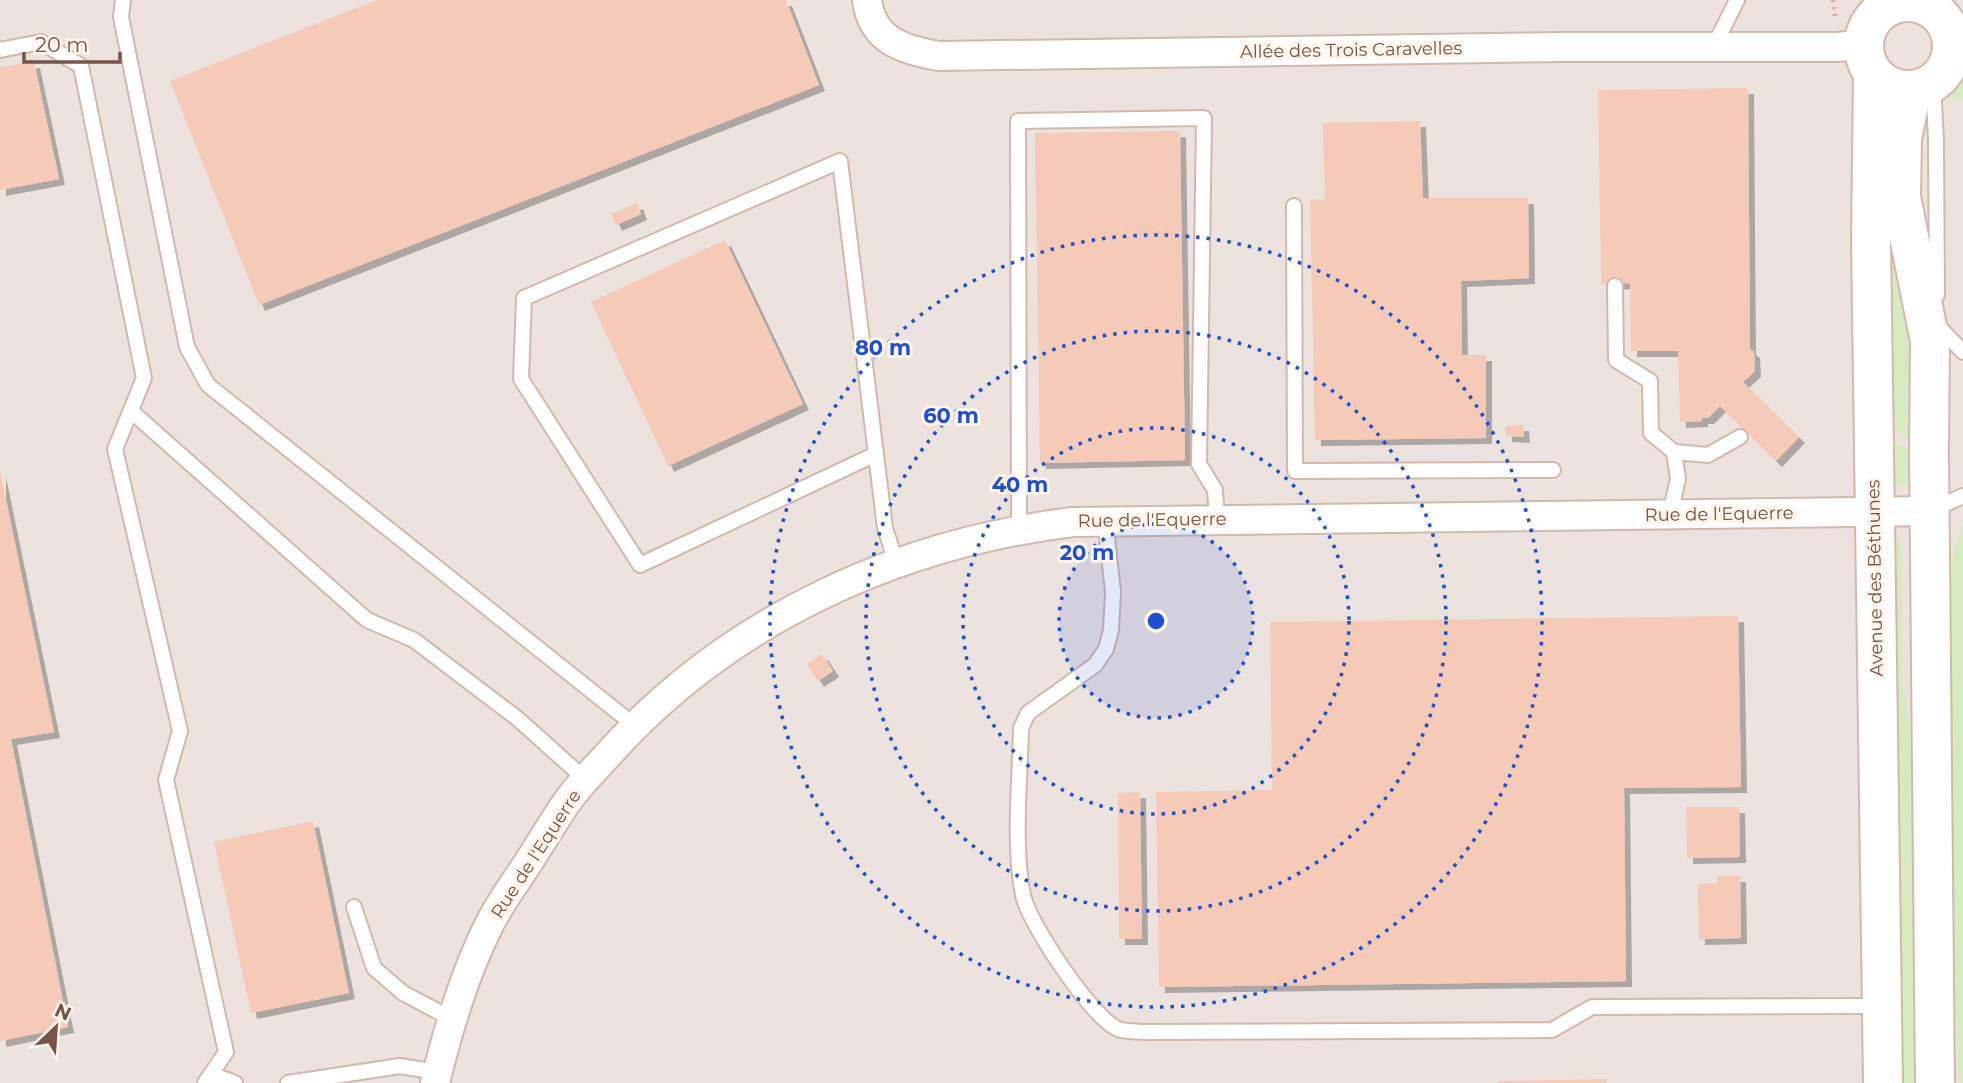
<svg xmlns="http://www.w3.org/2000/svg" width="1963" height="1083" font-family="Montserrat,sans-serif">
<defs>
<filter id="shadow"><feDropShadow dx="6" dy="6" stdDeviation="0" flood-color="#0004"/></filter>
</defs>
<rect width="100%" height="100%" fill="#fef0e2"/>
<!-- industrial -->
<path fill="#ece3de" d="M0,0H1963V1083H0Z"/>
<!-- green -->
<path fill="#d6ecc0" d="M1963,62V99L1947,98L1944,94L1956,79Z
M1887,232H1897L1912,319V438L1889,428Z
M1889,441L1912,450L1911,481L1903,486L1891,482Z
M1963,524V1083H1959L1953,930L1949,600L1953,550Z
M1893,538H1897L1901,543L1903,684L1917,776L1920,1083H1901Z"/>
<!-- building -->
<path fill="#f5cbb8" filter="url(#shadow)" d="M377,0H786L819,85L259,305L170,81Z
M34,62L59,179L0,190V67Z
M1748,88L1750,349L1754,352L1755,371L1743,382L1799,437L1776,461L1720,406L1708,418H1702V421L1680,422L1678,351H1631L1630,283L1601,284L1598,90Z
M1420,121L1423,198H1528L1529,278L1461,281L1462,355H1486V438L1315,440L1310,200L1325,199L1323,123Z
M1180,131L1185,460L1040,463L1035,133Z
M637,203L641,214L616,225L611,214Z
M725,240L803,404L668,466L591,302Z
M1523,425L1524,437L1506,436V426Z
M0,471L54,732L11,739L68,1027L0,1041Z
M1738,616L1741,787L1624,788L1626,981L1159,987L1156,792L1272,790L1270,622Z
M822,654L833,671L818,681L807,664Z
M1140,792L1142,939H1119L1118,793Z
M1686,807H1739L1740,857L1687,858Z
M313,821L349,993L251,1013L214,842Z
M1717,876H1740L1741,938L1699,939L1698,884L1717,883Z
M1607,1079V1083H1498V1081Z"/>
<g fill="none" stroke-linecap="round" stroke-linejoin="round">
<!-- lane casing -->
<g stroke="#d1b9ab" stroke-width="18">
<path id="lane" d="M123,0L121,17L187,347L208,385L634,725
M1713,48L1737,0
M0,50L41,42L81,66L144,378L115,449L180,731L166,780L226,1052L205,1083
M1933,82L1936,140L1937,295
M1294,206L1295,471L1553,470
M1615,286L1616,360L1650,381L1651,433L1674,452L1678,479L1670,514
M1937,325L1963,352
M131,411L367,620L414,640L518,719L586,780
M1674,452L1708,455L1740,437
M876,454L640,565L521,379L524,298L840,161L885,528L896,562
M1934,509L1963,496
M1105,520L1113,592L1111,630L1106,649L1095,665L1028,713L1021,728C1020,778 1013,846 1023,895C1028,922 1092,1018 1118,1029C1125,1032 1137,1031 1145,1032L1552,1030L1592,1007L1880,1006
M1019,528L1018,121L1204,118L1199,464L1215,490L1217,519
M354,907L374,968L403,993L454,1020
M211,1074L235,1083
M288,1083L400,1066L437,1072"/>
</g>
<!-- street casing -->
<g stroke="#d1b9ab" stroke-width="32">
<path id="street" d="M867,0C872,41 904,50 939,56L1562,47H1838L1864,44
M435,1083C448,1029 465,972 490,923C502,899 519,878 533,855C544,838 555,819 567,802C578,786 592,772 605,758C725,622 894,544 1073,522L1929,511"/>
</g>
<!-- secondary casing -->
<g stroke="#d5b8a8" stroke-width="42">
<path id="secondary" d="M1864 46a44 44 0 1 1 88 0a44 44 0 1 1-88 0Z
M1873,74L1871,240L1883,1083
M1912,90L1902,139L1901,197L1930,341L1929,451L1935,1083"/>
</g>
<!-- path -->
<path stroke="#daae9b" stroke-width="4.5" stroke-dasharray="2 5" stroke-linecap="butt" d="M1833,0L1835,16"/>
<!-- lane -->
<use href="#lane" stroke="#fff" stroke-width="14"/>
<!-- street -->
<use href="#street" stroke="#fff" stroke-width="28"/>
<!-- secondary -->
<use href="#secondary" stroke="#fff" stroke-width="38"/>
</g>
<!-- distance rings -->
<circle cx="1156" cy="621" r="97" fill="#1d4ed8" fill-opacity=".12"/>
<g fill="none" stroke="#1d4ed8" stroke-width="3.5" stroke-dasharray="3.5 7">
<circle cx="1156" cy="621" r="97"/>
<circle cx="1156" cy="621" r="193"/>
<circle cx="1156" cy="621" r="290"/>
<circle cx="1156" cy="621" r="386"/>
</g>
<g text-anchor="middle" stroke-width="6" stroke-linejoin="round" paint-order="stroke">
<!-- street labels -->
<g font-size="18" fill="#775447" stroke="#fff5ea">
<text transform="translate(1351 50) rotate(-1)" y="6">Allée des Trois Caravelles</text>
<text transform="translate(1719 514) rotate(-1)" y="6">Rue de l'Equerre</text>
<text transform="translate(1152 520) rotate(-1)" y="6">Rue de l'Equerre</text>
<text transform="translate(1875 578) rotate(-91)" y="6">Avenue des Béthunes</text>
<text transform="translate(536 854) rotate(-57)" y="6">Rue de l'Equerre</text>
</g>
</g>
<circle cx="1156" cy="621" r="10" fill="#1d4ed8" stroke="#fff5ea" stroke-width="3.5"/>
<g font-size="21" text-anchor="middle" font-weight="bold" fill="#1d4ed8" stroke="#fff5ea" stroke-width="6" stroke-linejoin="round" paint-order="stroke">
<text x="883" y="355">80 m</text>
<text x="951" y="423">60 m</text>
<text x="1020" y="492">40 m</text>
<text x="1087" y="560">20 m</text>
</g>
<!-- north arrow -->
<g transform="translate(56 1027) rotate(25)" stroke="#fff5ea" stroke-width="5" paint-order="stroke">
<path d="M0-5L12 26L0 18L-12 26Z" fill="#775447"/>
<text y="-10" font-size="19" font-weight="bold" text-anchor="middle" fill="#775447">N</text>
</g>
<!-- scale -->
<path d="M24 52v10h96v-10" fill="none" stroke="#775447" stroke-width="3.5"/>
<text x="35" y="52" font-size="21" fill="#775447" stroke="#fff5ea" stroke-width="5" paint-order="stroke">20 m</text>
</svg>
